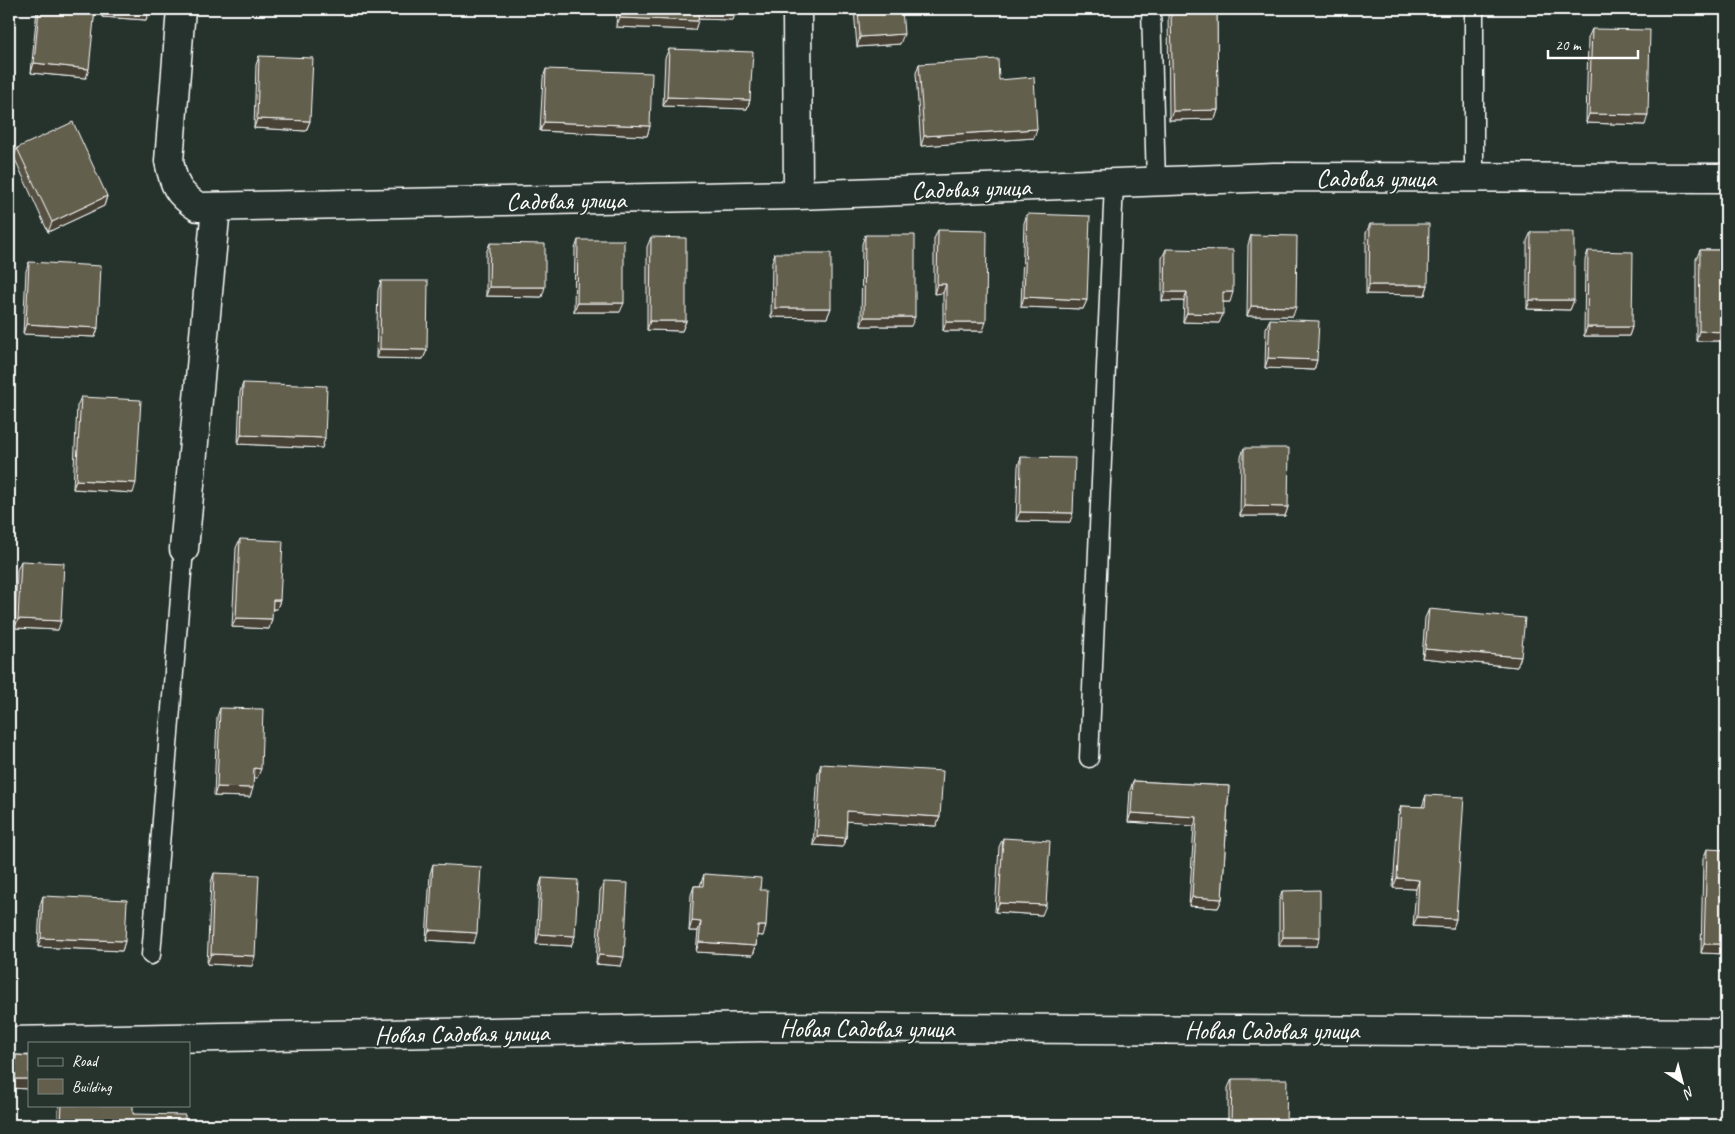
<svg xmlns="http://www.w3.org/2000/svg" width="1735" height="1134" font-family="Caveat,sans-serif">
<rect width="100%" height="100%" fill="#26332d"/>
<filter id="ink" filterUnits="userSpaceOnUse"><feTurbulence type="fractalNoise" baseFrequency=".02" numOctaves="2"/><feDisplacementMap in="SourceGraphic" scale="10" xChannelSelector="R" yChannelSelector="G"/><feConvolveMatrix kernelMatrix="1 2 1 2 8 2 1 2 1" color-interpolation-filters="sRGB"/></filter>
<g filter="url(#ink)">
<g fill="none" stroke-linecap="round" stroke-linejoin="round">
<!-- service casing -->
<g stroke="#fff" stroke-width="21">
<path id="service" d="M1151,9L1156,182
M1474,178V9
M1089,758L1114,183
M151,955L184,549"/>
</g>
<!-- minor casing -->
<g stroke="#fff" stroke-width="31">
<path id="minor" d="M181,9L169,161C174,185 177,193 198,207L798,195L1274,177L1726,178
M797,9L798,195
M184,549L216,207
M9,1041L765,1027L1726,1033"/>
</g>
<!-- service -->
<use href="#service" stroke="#26332d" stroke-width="18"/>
<!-- minor -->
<use href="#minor" stroke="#26332d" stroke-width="28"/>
</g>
<!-- wall -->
<path fill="#565142" stroke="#fff" d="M37,9H95L86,78L31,73Z
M102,9H150L146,20L102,17Z
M617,9H736L733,20L698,19L695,30L616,27Z
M854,9H902L900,44L857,47Z
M1168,9H1217L1218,110L1215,119L1169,120Z
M1592,29L1645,125L1586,123L1588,38Z
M669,49L750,100L747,109L663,106L665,58Z
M259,56L310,121L306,131L254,128L256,65Z
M919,64L999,80L1037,129L1034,138L921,146L916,73Z
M546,69L650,126L647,136L540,131L543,78Z
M17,148L107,196L104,206L48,232L14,157Z
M1027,214L1087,300L1083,309L1021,307L1024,223Z
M1370,224L1428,285L1425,295L1366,294V233Z
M938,230L983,331H943V293L934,294V239Z
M1531,232L1574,300L1570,310L1527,309V241Z
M865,235L911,326H861L862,244Z
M1251,235L1293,316H1247L1248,245Z
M651,237L686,321L682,331L647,330V247Z
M578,240L620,312H574L575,249Z
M490,243L542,297L486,296V253Z
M1166,249L1230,302H1223L1219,323L1183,322L1184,301H1162V258Z
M1700,250H1726V341H1696V259Z
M1588,251L1632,327L1629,336H1584L1585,260Z
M775,253L831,308L827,318L771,317L772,262Z
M29,262L98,328L95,337L23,334L26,271Z
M381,281L427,350L423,359L376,358L378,290Z
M1270,319L1317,360L1314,370L1265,368L1266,328Z
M243,383L325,438L322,448L238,444L240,392Z
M81,397L133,493L73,489L77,406Z
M1244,448L1288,507L1285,516H1240L1241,457Z
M1021,457L1070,522L1016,521L1018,466Z
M240,539L280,600L277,609H273L269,629L232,627L236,548Z
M21,561L58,630L15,628L17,570Z
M1429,609L1517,667L1422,658L1425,618Z
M220,708L257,778H254L250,797L214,796L217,717Z
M821,764L940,817L936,826L847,821L846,838L842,847L813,845L818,774Z
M1133,781L1229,786L1222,899L1218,908L1189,906L1194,826L1128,822L1130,790Z
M1426,795L1456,919L1453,928L1413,926L1416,889L1393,888L1398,815L1401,806L1422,807Z
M1003,838L1042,915L995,912L999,847Z
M1707,849L1726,954L1701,953L1703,859Z
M433,864L474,943L426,940L430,874Z
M214,873L252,966L207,964L211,882Z
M704,874L760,890L763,936L757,935L756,946L753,955L696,952L698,931H689L691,895L694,886H700Z
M542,878L575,936L571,946L536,944L539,888Z
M604,882L621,966L596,964L600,891Z
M1282,891L1317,946H1279V900Z
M43,896L125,941L122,951L38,947L40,905Z
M16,1055L29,1056V1089L11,1088L12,1065Z
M1232,1079L1286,1125H1228V1088Z
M60,1105L133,1114L185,1125H58V1110Z"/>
<!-- shaded-wall -->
<path fill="#464236" stroke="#fff" d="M104,9H121L149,11L146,20L102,17Z
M699,9L736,11L733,20L695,19Z
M620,18L698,21L695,30L616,27Z
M904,34L900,44L857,47L860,37Z
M34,63L89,69L86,78L31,73Z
M667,97L750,100L747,109L663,106Z
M1218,110L1215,119L1169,120L1173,111Z
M1589,114L1648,115L1645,125L1586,123Z
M257,119L310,121L306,131L254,128Z
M544,122L650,126L647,136L540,131Z
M1037,129L1034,138L921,146L924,136Z
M107,196L104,206L48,232L52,222Z
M937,284H946L943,293L934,294Z
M1369,285H1428L1425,295L1366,294Z
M489,287H545L542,297L486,296Z
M1165,292H1187L1184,301H1162Z
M1223,292H1233L1230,302H1220Z
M1024,297L1087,300L1083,309L1021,307Z
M1530,300H1574L1570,310L1527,309Z
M577,303H624L620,312H574Z
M1251,306L1296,307L1293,316H1247Z
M775,308H831L827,318L771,317Z
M1187,313L1223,314L1219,323L1183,322Z
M864,317H915L911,326H861Z
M650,321H686L682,331L647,330Z
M946,322H986L983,331H943Z
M26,324L98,328L95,337L23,334Z
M1587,327H1632L1629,336H1584Z
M1699,331L1726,332V341H1696Z
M380,349L427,350L423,359L376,358Z
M1268,358L1317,360L1314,370L1265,368Z
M241,435L325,438L322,448L238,444Z
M76,480L136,483L133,493L73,489Z
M1244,506L1288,507L1285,516H1240Z
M1020,512L1073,513L1070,522L1016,521Z
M273,600H280L277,609H270Z
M236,618L272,619L269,629L232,627Z
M18,619L61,621L58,630L15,628Z
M1425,649L1521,657L1517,667L1422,658Z
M254,768L261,769L257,778H251Z
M217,787L253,788L250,797L214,796Z
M847,811L940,817L936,826L844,821Z
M1131,813L1197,817L1194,826L1128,822Z
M817,836L846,838L842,847L813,845Z
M1397,878L1419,880L1416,889L1393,888Z
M1192,897L1222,899L1218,908L1189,906Z
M999,903L1046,905L1042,915L995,912Z
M1417,917L1456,919L1453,928L1413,926Z
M692,921L701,922L698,931H689Z
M758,926H766L763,936L754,935Z
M429,930L477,933L474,943L426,940Z
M539,934L575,936L571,946L536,944Z
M1283,937H1320L1317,946H1279Z
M41,938L125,941L122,951L38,947Z
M699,942L756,946L753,955L696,952Z
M1704,944H1726V954L1701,953Z
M211,954L255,956L252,966L207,964Z
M599,955L624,957L621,966L596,964Z
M15,1079H29V1089L11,1088Z
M1231,1124H1286V1125H1230Z"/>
<!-- building -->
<path fill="#645e4d" stroke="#fff" d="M39,9H95L89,69L34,63Z
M121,9H150L149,11Z
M620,9H736V11L699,9L698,21L620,18Z
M858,9H902L904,34L860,37Z
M1171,9H1217L1218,110L1173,111Z
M1592,29L1650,30L1648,115L1589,114Z
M669,49L753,52L750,100L667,97Z
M259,56L313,58L310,121L257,119Z
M998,59L999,80L1034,77L1037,129L924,136L919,64Z
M546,69L652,73L650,126L544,122Z
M73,122L107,196L52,222L17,148Z
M1027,214L1090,216L1087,300L1024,297Z
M1370,224H1429L1428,285H1369Z
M938,230L987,231L986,322H946V284H937Z
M1531,232H1574V300H1530Z
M865,235H915V317H864Z
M1251,235L1297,236L1296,307L1251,306Z
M651,237L686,238V321H650Z
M578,240H624V303H577Z
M490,243L545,244V287H489Z
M1166,249L1233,250V292H1223V314L1187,313V292H1165Z
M1700,250H1726V332L1699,331Z
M1588,251L1633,252L1632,327H1587Z
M775,253H831V308H775Z
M29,262L101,266L98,328L26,324Z
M381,281H428L427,350L380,349Z
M1270,319L1319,321L1317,360L1268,358Z
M243,383L327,386L325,438L241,435Z
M81,397L141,400L136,483L76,480Z
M1244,448H1289L1288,507L1244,506Z
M1021,457L1075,458L1073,513L1020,512Z
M240,539L283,541L280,600H273L272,619L236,618Z
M21,561L64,563L61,621L18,619Z
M1429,609L1525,618L1521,657L1425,649Z
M220,708L263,709L261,769L254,768L253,788L217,787Z
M821,764L943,771L940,817L847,811L846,838L817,836Z
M1133,781L1229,786L1222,899L1192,897L1197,817L1131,813Z
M1426,795L1464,797L1456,919L1417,917L1419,880L1397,878L1401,806L1425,807Z
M1003,838L1050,841L1046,905L999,903Z
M1707,849L1726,850V944H1704Z
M433,864L481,867L477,933L429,930Z
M214,873L259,875L255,956L211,954Z
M704,874L761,878L760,890H768L766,926H758L756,946L699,942L701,922L692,921L694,886H703Z
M542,878L578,880L575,936L539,934Z
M604,882L628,883L624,957L599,955Z
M1320,890V937H1283L1282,891Z
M43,896L127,900L125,941L41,938Z
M16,1055L29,1056V1079H15Z
M1232,1079H1287L1286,1124H1231Z
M62,1105H133V1114L185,1115V1125H61Z"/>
</g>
<g text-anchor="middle" stroke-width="4" stroke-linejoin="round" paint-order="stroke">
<!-- street labels -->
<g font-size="25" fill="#fff" stroke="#26332d">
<text x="1376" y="187">Садовая улица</text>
<text transform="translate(971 188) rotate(-2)" y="9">Садовая улица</text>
<text transform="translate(566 200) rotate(-1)" y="9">Садовая улица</text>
<text x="867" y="1037">Новая Садовая улица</text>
<text x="1272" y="1039">Новая Садовая улица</text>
<text transform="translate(462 1033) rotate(-1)" y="9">Новая Садовая улица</text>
</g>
</g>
<!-- margin -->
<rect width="1735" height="1134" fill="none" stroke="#26332d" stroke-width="30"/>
<rect x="15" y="15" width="1705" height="1104" fill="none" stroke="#fff" stroke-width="2" filter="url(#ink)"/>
<!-- legend -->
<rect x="28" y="1042" width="162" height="65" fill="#26332d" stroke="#7d8581"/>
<rect x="38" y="1058" width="25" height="8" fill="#26332d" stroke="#7d8581"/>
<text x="72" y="1066" font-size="15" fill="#ffffff">Road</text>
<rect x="38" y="1079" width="25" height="15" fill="#645e4d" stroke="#7d8581"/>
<text x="72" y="1092" font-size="15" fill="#ffffff">Building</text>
<!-- north arrow -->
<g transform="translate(1682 1082) rotate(144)" stroke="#26332d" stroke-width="4" paint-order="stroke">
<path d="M0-4L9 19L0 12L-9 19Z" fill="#ffffff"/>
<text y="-8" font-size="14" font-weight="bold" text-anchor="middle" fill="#ffffff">N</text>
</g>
<!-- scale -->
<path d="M1548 50v8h90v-8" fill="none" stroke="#ffffff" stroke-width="2.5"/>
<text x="1555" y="50" font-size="15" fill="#ffffff" stroke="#26332d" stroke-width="4" paint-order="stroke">20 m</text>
</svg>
